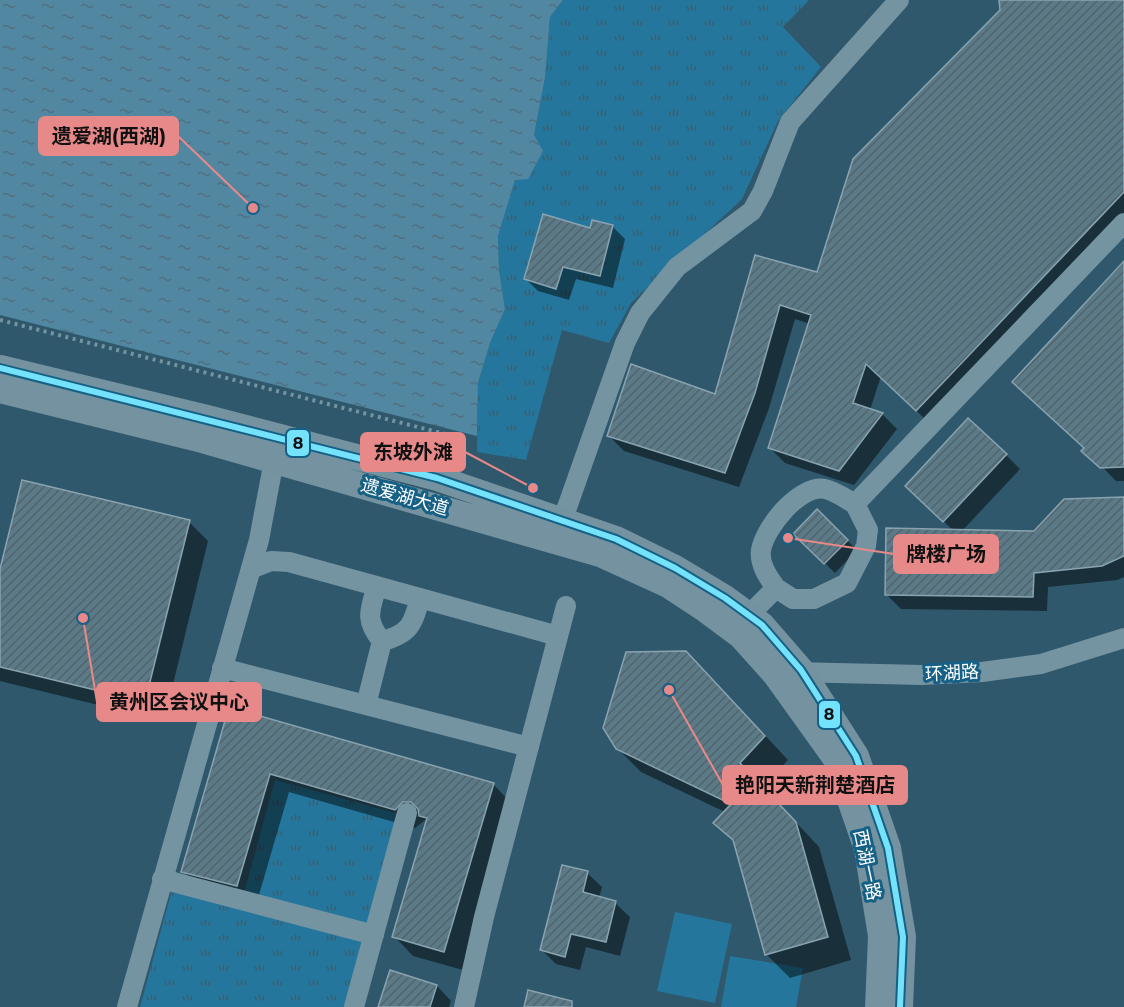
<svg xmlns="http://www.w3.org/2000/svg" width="1124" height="1007" font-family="Montserrat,'Noto Sans SC',sans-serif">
<defs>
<pattern id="grass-tufts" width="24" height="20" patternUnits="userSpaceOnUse" patternTransform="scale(1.5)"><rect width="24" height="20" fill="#25769c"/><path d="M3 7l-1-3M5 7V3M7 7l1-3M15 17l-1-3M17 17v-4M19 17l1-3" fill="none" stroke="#3a5f70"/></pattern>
<pattern id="water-ripples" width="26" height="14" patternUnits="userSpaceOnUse" patternTransform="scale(1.5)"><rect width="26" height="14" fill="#5287a2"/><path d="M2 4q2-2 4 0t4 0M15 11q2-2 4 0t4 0" fill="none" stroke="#506f80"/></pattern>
<pattern id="building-hatch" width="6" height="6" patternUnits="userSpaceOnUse" patternTransform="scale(1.5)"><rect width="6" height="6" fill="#5b7a88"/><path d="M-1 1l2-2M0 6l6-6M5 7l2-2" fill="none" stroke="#54636a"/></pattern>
</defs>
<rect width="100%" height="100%" fill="#2f586c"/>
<!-- grass -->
<path fill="url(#grass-tufts)" d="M563,0H809L783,27L821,67L778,121L742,199L631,303L609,343L562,330L526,460L477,452L478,383L490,343L505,309L499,270L498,236L515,180L534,135L545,78L550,17Z
M275,780L399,814L368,927L244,893Z
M172,890L366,941L348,1007H140Z"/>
<!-- pitch -->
<path fill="#25769c" d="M675,912L732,924L715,1003L657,991Z
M730,956L803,968L796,1007H721Z"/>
<!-- water -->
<path fill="url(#water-ripples)" d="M0,0H563L550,17L545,78L534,135L543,151L528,179L515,180L498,236L499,270L505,309L490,343L478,383L477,436L0,315Z"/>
<!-- shadow -->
<path fill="#0007" d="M1001,0H1124V222L931,425L881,376L870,410L882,414L897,429L854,485L785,463L770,448L810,324L795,319L769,408L739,487L624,451L609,436L716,396L756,256L818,274L1002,11Z
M612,226L625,239L613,288L576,279L569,300L538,291L525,278Z
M1124,263V481H1116L1085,449Z
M1006,455L1020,469L962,531L1035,532L1124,498V577L1117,580L1048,587L1047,611L901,609L886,594L954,531L921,500Z
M817,511L857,550L835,573L795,534Z
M189,522L208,541L164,721L0,681V576Z
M710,677L788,760L763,787L819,847L851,960L790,978L766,954L735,843L715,823L725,812L641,772L617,748Z
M230,709L493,784L512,804L463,970L413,956L394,936L427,823L425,820L415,828L289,792L256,905L202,890L183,871Z
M587,873L602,887L599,898L615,903L630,917L620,956L586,947L580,970L556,964L542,950Z
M391,972L437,986L451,1001L449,1007H379Z"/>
<!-- building -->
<path fill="url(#building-hatch)" stroke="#89a3b0" stroke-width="1.5" d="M999,0H1124V192L916,411L866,364L853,403L883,413L839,471L768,448L811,315L780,305L755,393L725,473L607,436L631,364L715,394L755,255L817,272L853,159L1000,10Z
M543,214L590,228L592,220L613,225L600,276L563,267L556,289L524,279Z
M1124,261V467L1100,468L1081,451L1084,448L1012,382Z
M968,418L1007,454L943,522L905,486Z
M22,480L190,520L145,702L0,667V569Z
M1124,497V556L1102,566L1034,573L1033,597L885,595L886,528L1034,531L1064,499Z
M817,509L848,540L824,564L793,534Z
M686,651L765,736L740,763L796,822L828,937L765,955L733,840L713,823L731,804L616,749L603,728L626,652Z
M229,707L494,783L444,952L392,937L427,818L419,816L418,809L411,802H403L395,810L270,774L237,886L181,872Z
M562,865L588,871L583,892L616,901L606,942L571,934L565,957L540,950Z
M390,970L437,985L430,1007H378Z
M528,990L572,1001V1007H524Z"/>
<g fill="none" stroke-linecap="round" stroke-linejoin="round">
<!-- path -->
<path stroke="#7594a2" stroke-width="4" stroke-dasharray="3 4.5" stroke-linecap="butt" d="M0,320L449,435L443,457"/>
<!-- minor -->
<path stroke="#7594a2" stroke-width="20" d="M558,533L625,343L640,313L677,267L752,211L763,191L790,122L899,0
M251,569L271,561L289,562L558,636
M377,586C370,610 364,620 382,641C410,634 413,624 420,598
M776,588L793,599H814L847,583L866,546L868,530L855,504
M739,625L776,588C768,577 759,564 761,550C765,527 800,484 825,489C835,491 846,499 855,504L1124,223
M222,668L529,747
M793,672L922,675L982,672L1041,664L1124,638
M366,705L382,641
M162,879L374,935
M127,1007L259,540L274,460
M354,1007L407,813
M464,1007L484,917L566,606"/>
<!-- major -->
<path stroke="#74929f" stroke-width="26" d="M0,368L211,419L437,478L616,539L675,568L725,598L762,625L801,670L856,756L888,848L903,937L900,1007
M0,390L202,440L600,554L668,585L706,610L741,636L775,674L836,759L867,849L881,936L878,1007"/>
<!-- bus-1 casing -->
<g stroke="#166085" stroke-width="10">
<path id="bus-1" d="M0,368L437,478L616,539L675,568L725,598L762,625L801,670L856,756L888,848L903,937L900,1007"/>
</g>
<!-- bus-1 -->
<use href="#bus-1" stroke="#73e2fa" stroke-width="6"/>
</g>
<g text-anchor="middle" stroke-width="6" stroke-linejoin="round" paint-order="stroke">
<!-- street labels -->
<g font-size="18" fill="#fff" stroke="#166085">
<text transform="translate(405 497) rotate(16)" y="6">遗爱湖大道</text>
<text transform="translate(952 673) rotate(-3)" y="6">环湖路</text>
<text transform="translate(867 865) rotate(78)" y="6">西湖一路</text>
</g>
</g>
<!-- callouts -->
<path fill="none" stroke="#e88989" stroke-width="2" d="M253 208L178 136M533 488L465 452M788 538L894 554M83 618L97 702M669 690L723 785"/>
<g fill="#e88989" stroke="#166085" stroke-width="2">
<circle cx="253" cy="208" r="6"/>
<circle cx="533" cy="488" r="6"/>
<circle cx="788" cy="538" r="6"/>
<circle cx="83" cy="618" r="6"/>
<circle cx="669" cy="690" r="6"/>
</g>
<g fill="#e88989" stroke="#e88989" stroke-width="2">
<rect x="39" y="117" width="139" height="38" rx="6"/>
<rect x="361" y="433" width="104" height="38" rx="6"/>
<rect x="894" y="535" width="104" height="38" rx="6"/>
<rect x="97" y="683" width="164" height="38" rx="6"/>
<rect x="723" y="766" width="184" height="38" rx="6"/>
</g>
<g font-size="20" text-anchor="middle" font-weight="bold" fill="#111">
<text x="109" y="143">遗爱湖(西湖)</text>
<text x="413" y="459">东坡外滩</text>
<text x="946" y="561">牌楼广场</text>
<text x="179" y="709">黄州区会议中心</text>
<text x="815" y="792">艳阳天新荆楚酒店</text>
</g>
<g stroke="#166085" stroke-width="2">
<rect x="286" y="429" width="24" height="28" rx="6" fill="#73e2fa"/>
<rect x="818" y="700" width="23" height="29" rx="6" fill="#73e2fa"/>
</g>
<g font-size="16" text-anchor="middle" font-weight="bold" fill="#111">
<text x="298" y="449">8</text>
<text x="829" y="720">8</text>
</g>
</svg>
